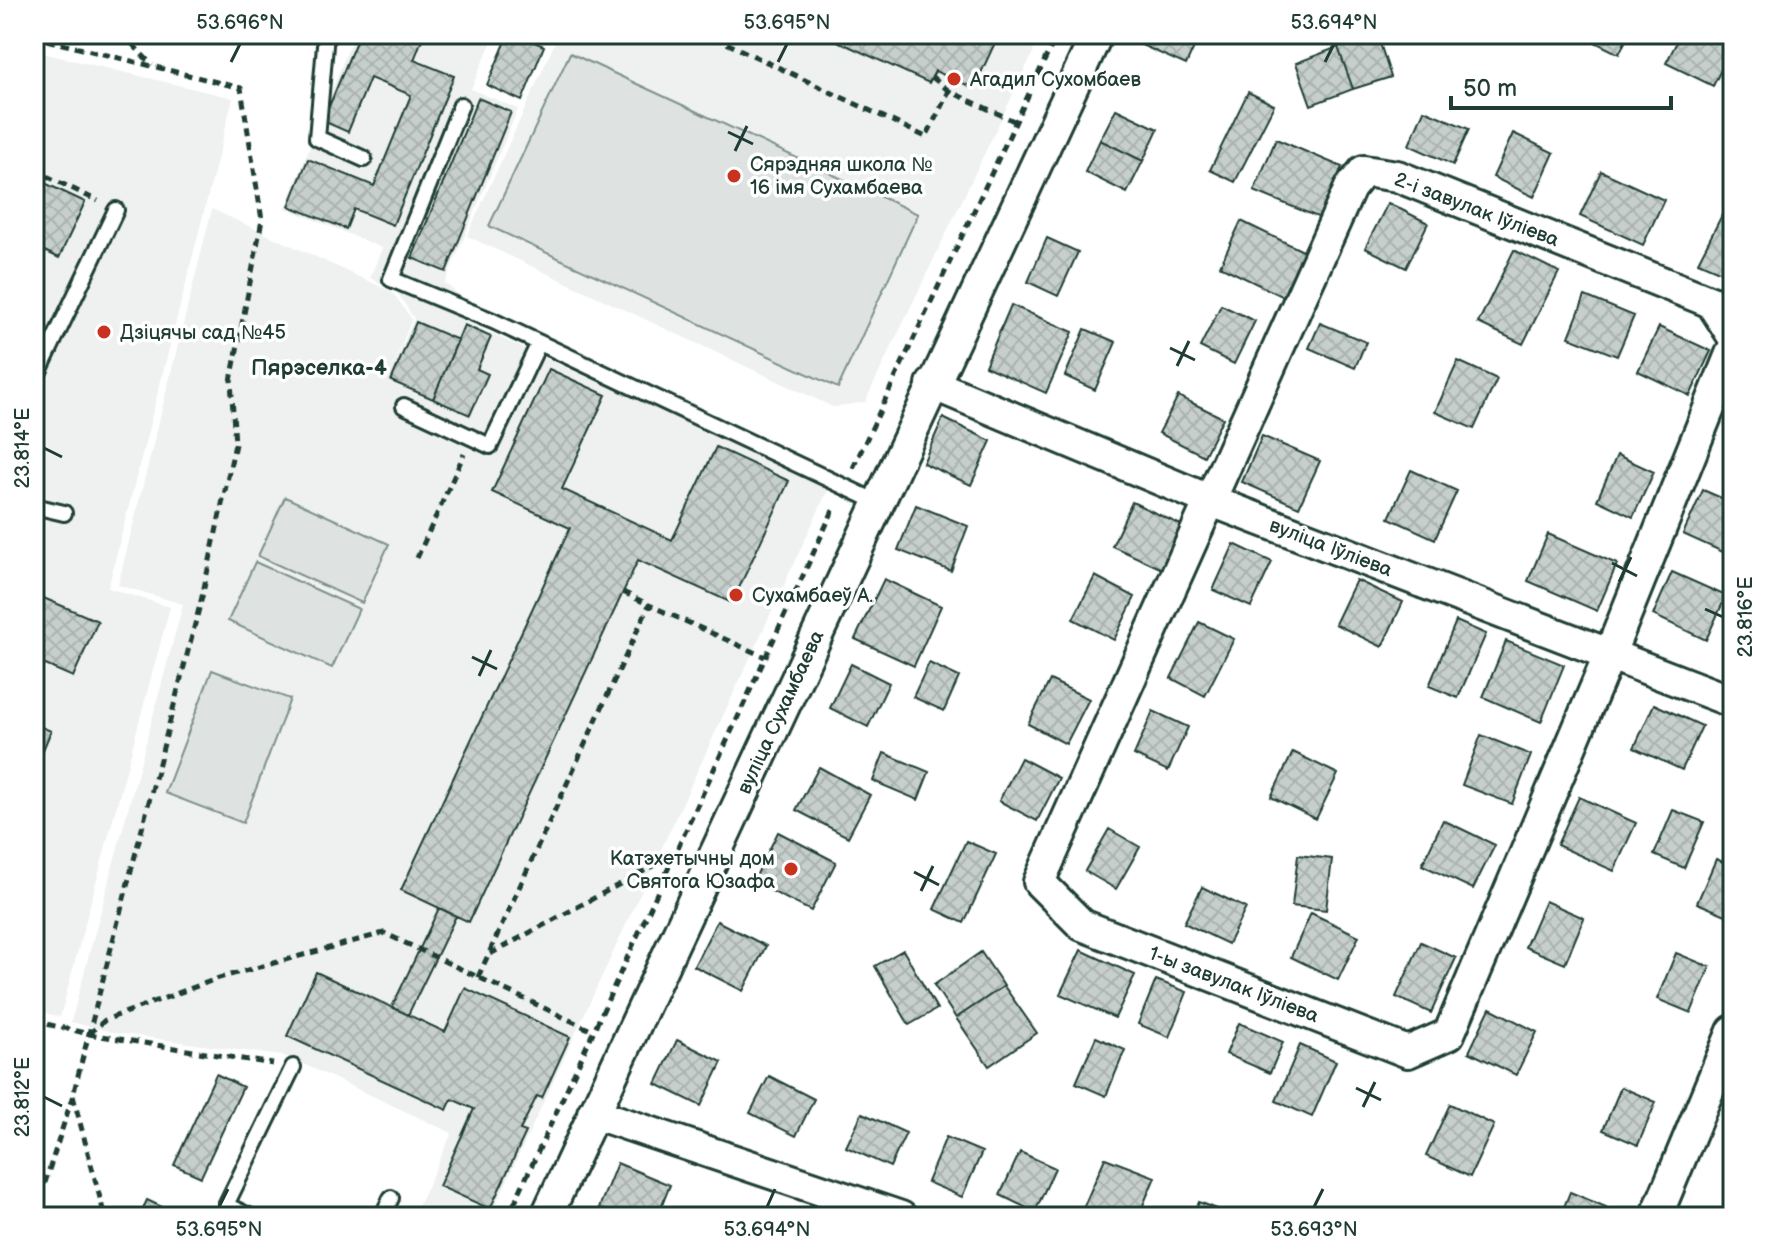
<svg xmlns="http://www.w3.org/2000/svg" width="1767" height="1251" font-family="'Balsamiq Sans',sans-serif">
<defs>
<pattern id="building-cross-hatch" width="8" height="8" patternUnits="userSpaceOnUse" patternTransform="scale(2)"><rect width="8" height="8" fill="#c7cfcc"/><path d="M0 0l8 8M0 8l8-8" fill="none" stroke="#aab3b0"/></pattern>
</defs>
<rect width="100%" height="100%" fill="#fff"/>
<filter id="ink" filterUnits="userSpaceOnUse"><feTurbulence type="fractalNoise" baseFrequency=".0125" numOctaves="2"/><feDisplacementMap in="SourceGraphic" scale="16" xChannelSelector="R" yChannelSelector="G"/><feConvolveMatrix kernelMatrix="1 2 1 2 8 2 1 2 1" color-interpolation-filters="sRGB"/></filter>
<g filter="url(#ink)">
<!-- built -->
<path fill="#eef1f0" d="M354,34H495L471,89L518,109L445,283L470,304L464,321L829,488L490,1217H413L452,1133L288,1057L116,1033L71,1022L183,604L118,585L212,209L392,292L412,319L389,375L414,319L396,290L370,278L382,248L286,208Z
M559,34H1042L865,402L833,407L467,236Z
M34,51L233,98L108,588L170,607L60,1017L34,1010Z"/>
<!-- park -->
<path fill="#dee3e2" stroke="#7e908b" stroke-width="2" d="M570,53L918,214L838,388L489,226Z
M285,497L389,544L362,603L258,556Z
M255,562L359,609L332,668L228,621Z
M212,670L290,699L243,823L165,793Z"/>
<!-- building -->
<path fill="url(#building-cross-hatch)" stroke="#1f3d34" stroke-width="2" d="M359,34H424L414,60L454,76L393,225L354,209L346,229L289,206L308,159L374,186L411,95L370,78L348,132L323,121Z
M509,34H515L544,46L522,101L487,85Z
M822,34H999L974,88L935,71L929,83Z
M1130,34H1200L1186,65L1128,39Z
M1372,34H1377L1391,77L1353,89L1338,47Z
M1579,34H1629L1619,54Z
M1681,34H1733V46L1713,86L1666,63Z
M1338,47L1353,89L1311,105L1296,63Z
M1248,92L1274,105L1235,182L1210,170Z
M478,98L511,112L446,272L412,258Z
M1116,109L1158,129L1143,161L1100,140Z
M1424,110L1469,129L1453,165L1409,145Z
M1513,133L1554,153L1534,197L1493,177Z
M1276,139L1342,167L1320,218L1254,191Z
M1100,140L1143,161L1127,193L1085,172Z
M1601,171L1664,200L1643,245L1580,216Z
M34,178L85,202L59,258L34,246Z
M1388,203L1428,223L1406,268L1365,248Z
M1722,215L1733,220V277L1698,262Z
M1241,221L1305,252L1284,297L1220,266Z
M1047,238L1078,252L1058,296L1028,282Z
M1514,250L1559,272L1523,344L1478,323Z
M1585,296L1634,316L1617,356L1569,337Z
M1011,305L1073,332L1046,393L985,366Z
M1221,305L1255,321L1234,364L1200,347Z
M416,322L458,340L433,399L391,381Z
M1320,323L1366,342L1355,368L1309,348Z
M464,325L491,337L477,369L488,374L470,415L433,399Z
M1659,327L1711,351L1690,396L1638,371Z
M1085,329L1116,342L1095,390L1065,376Z
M1458,361L1497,379L1474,429L1435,412Z
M549,369L606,395L562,489L672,540L716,447L789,481L732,603L638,560L469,922L401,890L570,528L492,492Z
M1178,396L1223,418L1204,456L1159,433Z
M943,418L991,441L971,485L923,463Z
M1262,436L1320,461L1299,507L1242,482Z
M1617,455L1654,472L1633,517L1597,500Z
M1411,470L1457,491L1435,539L1389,518Z
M1703,490L1733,503V536L1725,553L1683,534Z
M1132,502L1181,525L1162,569L1112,546Z
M916,505L968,526L951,571L898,550Z
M1548,534L1617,564L1597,611L1528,581Z
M1234,544L1272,562L1251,607L1213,590Z
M1672,572L1726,596L1706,640L1653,615Z
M1095,576L1135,597L1114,640L1073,619Z
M884,579L941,606L914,666L855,639Z
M1356,580L1403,602L1382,647L1335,624Z
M34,594L98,621L73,677L34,660Z
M1456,621L1486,634L1458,698L1429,686Z
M1199,622L1234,639L1205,696L1171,678Z
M1506,641L1564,665L1541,722L1483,697Z
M929,663L959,677L944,711L913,697Z
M851,664L889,683L868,727L830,708Z
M1050,680L1089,699L1066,744L1028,724Z
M1654,704L1702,726L1682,770L1634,748Z
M1153,711L1188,727L1168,771L1134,755Z
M34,724L51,731L34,771Z
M1481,735L1531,755L1512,804L1462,785Z
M1293,752L1338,774L1316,819L1271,797Z
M884,753L929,772L918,800L873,781Z
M1021,758L1059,778L1037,821L999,801Z
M819,767L870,795L848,837L796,810Z
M1579,797L1636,823L1614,871L1557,845Z
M1673,810L1704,822L1684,868L1654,855Z
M1443,820L1495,845L1473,889L1422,865Z
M1109,829L1140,847L1116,889L1085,871Z
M778,832L836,862L811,911L753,882Z
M966,841L996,854L964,923L934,909Z
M1298,855L1332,859L1326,910L1292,906Z
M1716,859L1733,866V918L1697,903Z
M1202,887L1246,908L1228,944L1184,923Z
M1545,901L1584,918L1565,964L1525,947Z
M439,908L456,916L408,1015L392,1007Z
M1311,913L1359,936L1338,980L1291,957Z
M717,921L766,946L743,991L694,966Z
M1421,942L1456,958L1431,1013L1396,997Z
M903,950L937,1009L909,1025L875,966Z
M1081,950L1135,975L1115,1018L1060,994Z
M981,952L1004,986L956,1018L934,985Z
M1676,953L1710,967L1691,1013L1657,999Z
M316,972L445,1032L465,988L570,1037L542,1098L537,1096L520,1130L526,1132L490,1209L439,1186L474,1109L452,1099L447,1110L287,1036Z
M1156,980L1187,992L1169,1037L1138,1024Z
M1004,986L1037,1033L989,1066L956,1018Z
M1490,1008L1537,1032L1516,1075L1469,1052Z
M1239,1023L1283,1042L1270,1073L1226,1054Z
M1096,1037L1125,1050L1106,1096L1076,1083Z
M677,1040L722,1062L701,1106L656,1084Z
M1300,1045L1336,1061L1312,1117L1276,1101Z
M216,1074L243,1087L201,1177L174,1165Z
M769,1076L814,1099L796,1136L750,1113Z
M1621,1087L1656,1102L1638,1145L1603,1130Z
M1450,1104L1494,1125L1470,1177L1426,1156Z
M862,1113L906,1133L890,1167L846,1147Z
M946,1137L982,1152L962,1197L927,1182Z
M1020,1152L1055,1168L1035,1212L1000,1195Z
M1105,1158L1155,1177L1138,1217H1092L1081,1213Z
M617,1163L670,1185L657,1217H621L599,1208Z
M1570,1192L1606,1207L1602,1217H1560Z
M147,1200L183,1217H139Z
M1199,1202L1235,1216V1217H1193Z"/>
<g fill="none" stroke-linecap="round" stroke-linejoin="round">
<!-- lane casing -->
<g stroke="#1f3d34" stroke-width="20">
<path id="lane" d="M326,34L317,138L364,159
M461,105L391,279L493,321L877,502
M34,382L116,210
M404,406L490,446L539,343
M34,506L64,513
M251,1217L226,1205L293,1067
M382,1217L391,1198"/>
</g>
<!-- street casing -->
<g stroke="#1f3d34" stroke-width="36">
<path id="street" d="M1733,336L1711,302L1397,176L1364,171L1350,188L1039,882L1082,925L1408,1052L1449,1034L1609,656L1733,349
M932,384L1209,500L1733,702
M593,1113L901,1217
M546,1217L1097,34
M1656,1217L1733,1031"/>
</g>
<!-- path -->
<path stroke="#1f3d34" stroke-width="5" stroke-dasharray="8 6" stroke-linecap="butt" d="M123,34L152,65
M722,34L720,40L926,137L949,91L1016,122
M34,37L241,88L262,220L231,381L235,444L202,597L73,1095L34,1217
M932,77L949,91
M34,170L98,201
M853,468L1057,34
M417,558L464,454
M623,592L649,605
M490,954L674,855
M478,977L649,605L765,657
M34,1021L89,1034L273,1064
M89,1034L105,1020L219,978L384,933L593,1031
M73,1096L105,1217
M508,1217L835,506"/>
<!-- lane -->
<use href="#lane" stroke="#fff" stroke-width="14"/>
<!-- street -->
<use href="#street" stroke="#fff" stroke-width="30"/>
</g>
</g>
<!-- ticks -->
<path fill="none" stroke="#1f3d34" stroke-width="3" d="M231,62L240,44M778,62L787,44M1325,62L1334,44M728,132L753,144M735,151L747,126M1170,348L1195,360M1177,366L1189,341M44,448L62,457M1612,563L1637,576M1619,582L1631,557M1705,609L1723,617M472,657L497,669M479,676L491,650M914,872L939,885M921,891L933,866M1356,1088L1381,1100M44,1097L62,1106M1363,1107L1375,1082M219,1207L228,1189M767,1207L775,1189M1314,1207L1323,1189"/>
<!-- markers -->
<g fill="#c8321e" stroke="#fff" stroke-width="3">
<circle cx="954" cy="79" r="8"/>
<circle cx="734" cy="176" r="8"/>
<circle cx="104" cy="332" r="8"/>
<circle cx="736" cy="595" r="8"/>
<circle cx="791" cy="869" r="8"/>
</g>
<g text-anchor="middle" stroke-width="7" stroke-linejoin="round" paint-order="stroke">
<!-- poi labels -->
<g font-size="20" fill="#1f3d34" stroke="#fff" text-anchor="start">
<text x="970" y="86">Агадил Сухомбаев</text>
<text x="750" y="171">Сярэдняя школа №<tspan x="750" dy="23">16 імя Сухамбаева</tspan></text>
<text x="120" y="339">Дзіцячы сад №45</text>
<text x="752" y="602">Сухамбаеў А.</text>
<text x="775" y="865" text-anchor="end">Катэхетычны дом<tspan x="775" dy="23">Святога Юзафа</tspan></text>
</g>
<!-- street labels -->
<g font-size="20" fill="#1f3d34" stroke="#fff">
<text transform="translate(1477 209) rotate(21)" y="7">2-і завулак Іўліева</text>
<text transform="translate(1331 547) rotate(21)" y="7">вуліца Іўліева</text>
<text transform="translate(780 712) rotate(-65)" y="7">вуліца Сухамбаева</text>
<text transform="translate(1234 984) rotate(21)" y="7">1-ы завулак Іўліева</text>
</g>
<!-- neighbourhood labels -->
<g font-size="22" font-weight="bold" fill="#1f3d34" stroke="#fff">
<text x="319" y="375">Пярэселка-4</text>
</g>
</g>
<!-- margin -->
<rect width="1767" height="1251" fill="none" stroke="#fff" stroke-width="88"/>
<!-- scale -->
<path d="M1451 96v12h220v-12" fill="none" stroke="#1f3d34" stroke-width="4"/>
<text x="1463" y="96" font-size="24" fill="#1f3d34" stroke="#ffffff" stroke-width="6" paint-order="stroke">50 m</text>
<rect x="44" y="44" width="1679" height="1163" fill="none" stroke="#1f3d34" stroke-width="3"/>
<g font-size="20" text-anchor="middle" fill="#1f3d34">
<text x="240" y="29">53.696°N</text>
<text x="787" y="29">53.695°N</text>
<text x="1334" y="29">53.694°N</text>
<text transform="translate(22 448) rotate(-90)" y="7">23.814°E</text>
<text transform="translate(1745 617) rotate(-90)" y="7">23.816°E</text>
<text transform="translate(22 1097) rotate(-90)" y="7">23.812°E</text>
<text x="219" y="1236">53.695°N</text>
<text x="767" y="1236">53.694°N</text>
<text x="1314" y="1236">53.693°N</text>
</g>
</svg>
